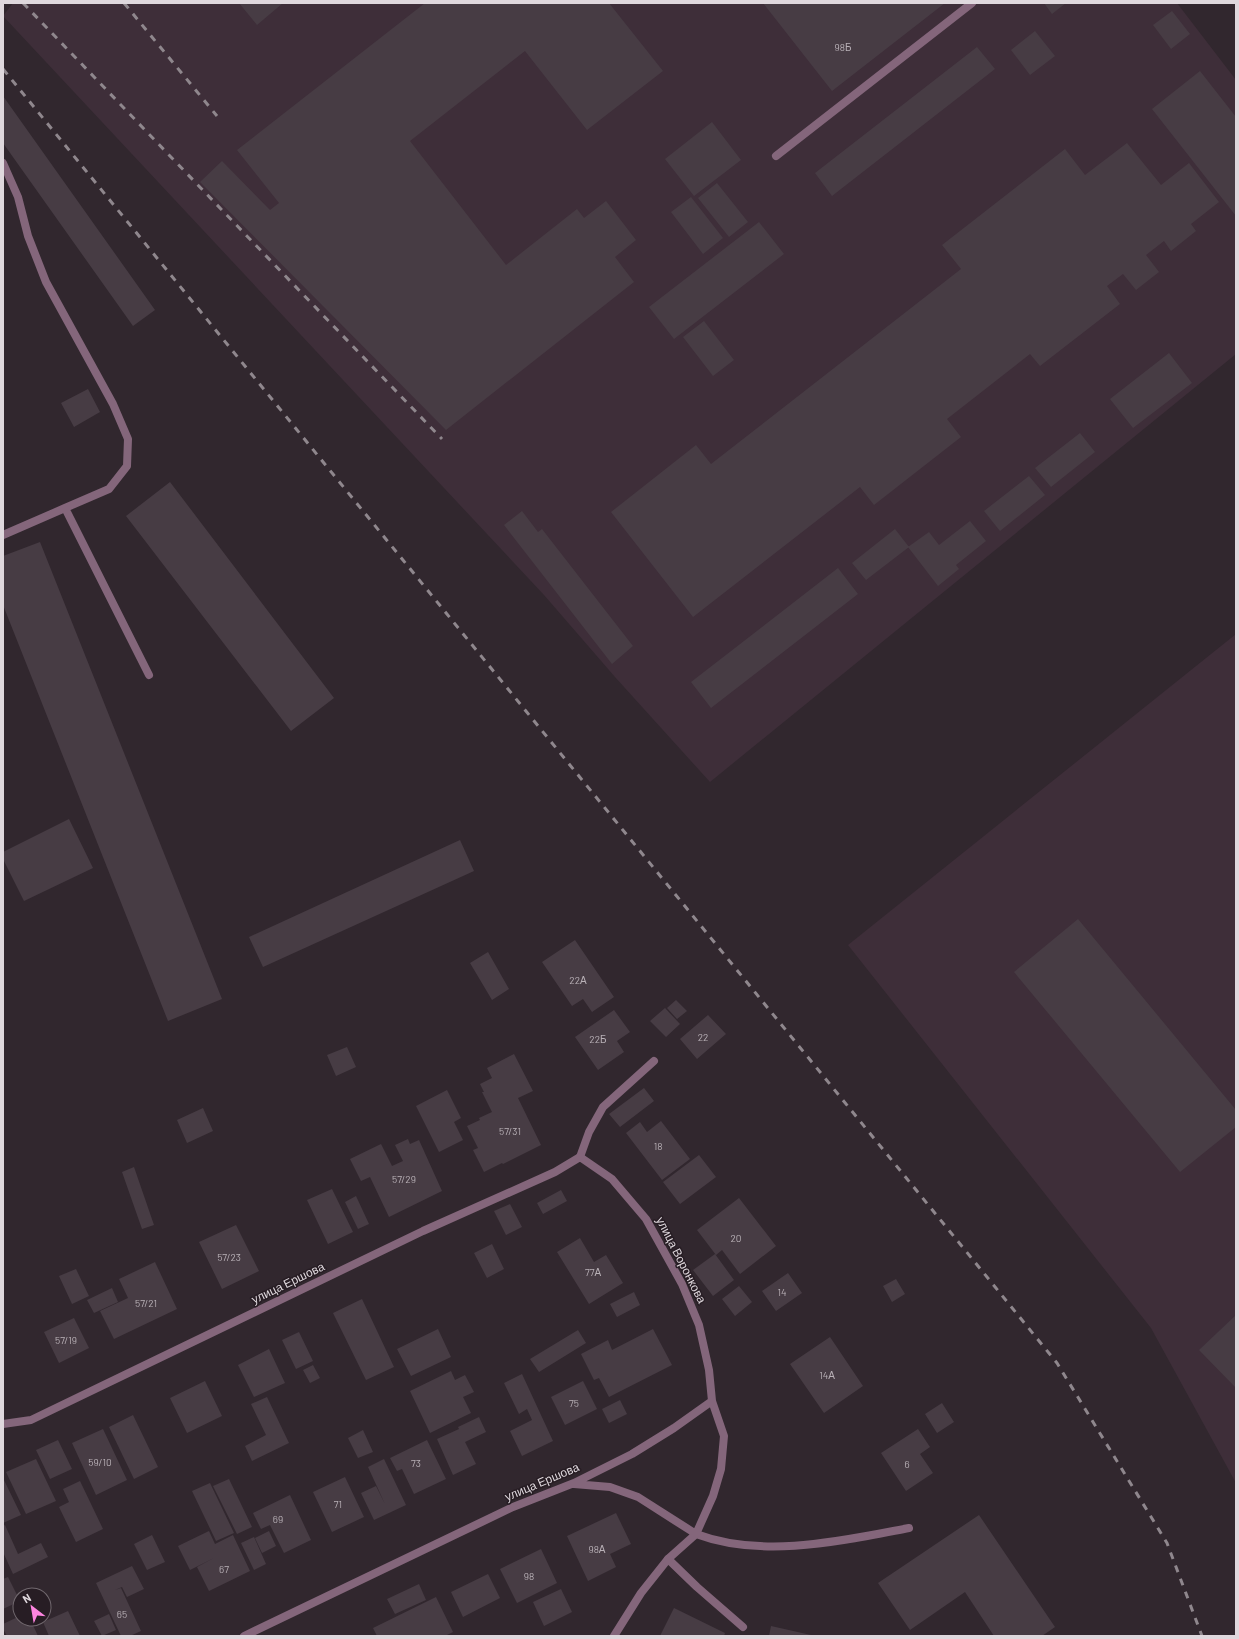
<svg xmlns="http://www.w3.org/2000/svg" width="1239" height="1639" font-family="Barlow,sans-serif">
<rect width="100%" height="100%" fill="#31272e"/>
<!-- built -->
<path fill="#3e2e39" d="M13,3H1177L1236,80V354L710,782L615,677L544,595L3,16Z
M1236,634V1483L1151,1328L848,945Z"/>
<!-- building -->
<path fill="#473c44" d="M239,3H283L257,25Z
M425,3H609L663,71L587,130L525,51L410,141L506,265L577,209L584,218L606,201L636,240L615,257L634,282L446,430L200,182L222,161L270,210L279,203L237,150Z
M763,3H945L832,91Z
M1044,3H1066L1052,14Z
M1172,11L1190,34L1171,49L1153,25Z
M1035,31L1055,56L1030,75L1011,50Z
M977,47L995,69L832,196L815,173Z
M1200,71L1236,117V216L1152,109Z
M3,96L155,310L133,326L3,143Z
M712,122L741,160L694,196L665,159Z
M1127,143L1161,185L1189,163L1219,202L1191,224L1196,231L1171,251L1164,241L1146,255L1159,272L1136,290L1123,274L1107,286L1120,304L1040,366L1030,354L947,419L961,437L874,505L860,487L693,617L611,512L696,445L711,464L961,269L942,245L1065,149L1085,175Z
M717,183L748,222L729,237L698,198Z
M691,197L723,238L703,254L671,212Z
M759,222L784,254L674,339L649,307Z
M704,321L734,360L713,376L683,337Z
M1169,353L1192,383L1133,428L1110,399Z
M88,389L100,412L74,427L61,403Z
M1080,433L1095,452L1051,487L1035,468Z
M1029,476L1045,495L1000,531L984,511Z
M170,482L334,698L291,731L126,516Z
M522,511L538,532L542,529L633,646L612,664L504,525Z
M970,521L986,541L956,565L959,569L938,586L908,547L929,532L939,545Z
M895,529L909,547L866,580L852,563Z
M40,542L222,999L168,1021L3,605V556Z
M838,568L858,594L711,708L691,682Z
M69,819L93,868L24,901L3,859V852Z
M460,840L474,871L263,967L249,937Z
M1078,919L1236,1110V1127L1180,1172L1014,972Z
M575,940L614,997L592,1012L583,999L572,1006L542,962Z
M488,952L509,989L492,1000L470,963Z
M676,1000L687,1011L677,1019L667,1008Z
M665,1008L680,1024L666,1037L650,1021Z
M614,1010L630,1032L617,1041L624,1052L598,1070L575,1037Z
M708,1015L726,1034L697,1059L680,1039Z
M347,1047L356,1067L336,1076L327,1055Z
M514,1054L533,1091L518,1098L541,1145L503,1164L502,1163L484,1172L473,1150L478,1148L467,1126L480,1120L479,1118L492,1112L482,1092H484L480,1084L492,1078L487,1068Z
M644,1088L654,1101L620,1127L609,1114Z
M447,1090L461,1118L454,1122L463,1140L439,1152L416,1106Z
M203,1108L213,1131L187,1143L177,1120Z
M661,1121L690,1159L662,1180L626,1133L640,1122L647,1132Z
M408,1139L410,1144L419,1140L442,1191L389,1217L370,1177L361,1181L350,1159L381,1144L392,1166L403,1161L395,1145Z
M699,1155L716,1177L680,1204L663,1182Z
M134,1167L154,1225L142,1229L122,1172Z
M332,1189L353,1232L328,1244L307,1200Z
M561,1190L567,1201L543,1214L537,1203Z
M356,1196L369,1224L358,1229L345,1202Z
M739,1198L776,1246L740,1274L722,1250L716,1255L697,1230Z
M510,1204L522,1227L506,1235L494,1211Z
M236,1225L259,1271L222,1289L199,1242Z
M580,1238L594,1262L606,1255L623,1283L589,1304L557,1252Z
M492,1244L504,1269L487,1278L474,1253Z
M715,1254L734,1280L713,1296L693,1270Z
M155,1262L177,1309L114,1339L100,1311L128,1298L119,1279Z
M76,1269L89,1296L72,1304L59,1276Z
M788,1273L802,1293L776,1311L762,1291Z
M896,1279L905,1294L892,1302L883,1286Z
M739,1286L752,1302L735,1316L722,1299Z
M112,1288L118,1302L94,1313L87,1300Z
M634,1292L640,1305L617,1317L610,1304Z
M362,1299L394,1367L366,1380L333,1313Z
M1236,1315V1388L1199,1350Z
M74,1318L89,1348L59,1363L44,1332Z
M438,1329L451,1357L411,1376L397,1349Z
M653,1329L672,1365L609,1397L599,1378L594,1380L581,1354L608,1340L612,1350Z
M578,1330L586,1343L539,1372L530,1359Z
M299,1332L313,1361L296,1369L282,1340Z
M830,1337L863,1386L824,1413L790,1364Z
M269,1349L285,1383L254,1397L238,1365Z
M313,1365L320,1378L310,1383L303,1370Z
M451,1371L455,1380L465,1375L474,1392L463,1397L471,1413L430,1433L410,1391Z
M522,1374L553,1441L522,1456L510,1431L532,1420L527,1409L519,1414L504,1383Z
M205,1381L222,1416L187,1433L170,1398Z
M583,1381L597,1409L565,1425L551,1397Z
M267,1397L289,1443L252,1461L245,1446L266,1435L251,1404Z
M620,1400L627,1414L609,1423L602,1409Z
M942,1403L954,1422L937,1433L925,1414Z
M133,1415L158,1467L134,1479L109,1427Z
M479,1417L486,1432L465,1442L476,1464L453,1475L437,1439L459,1429L458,1427Z
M103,1429L127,1480L96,1495L72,1443Z
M918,1429L930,1447L920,1454L933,1473L906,1491L881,1453Z
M363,1430L373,1452L358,1458L348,1438Z
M58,1440L72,1469L50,1479L36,1450Z
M427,1440L446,1479L414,1494L402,1469L397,1471L390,1458Z
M36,1459L56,1501L26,1514L6,1472Z
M384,1459L406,1505L374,1520L361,1493L376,1486L385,1504L368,1467Z
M345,1477L364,1517L332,1532L313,1492Z
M3,1478L21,1515L3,1523Z
M229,1479L252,1527L237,1534L213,1486Z
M80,1481L103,1529L76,1542L59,1507L69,1502L63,1489Z
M210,1483L234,1533L216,1541L192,1491Z
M290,1495L311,1540L284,1553L270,1525L261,1529L253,1513Z
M616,1513L631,1544L610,1554L616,1567L588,1581L567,1536Z
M979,1515L1055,1627L1042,1636H994L965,1592L910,1630L878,1583Z
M5,1525L18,1554L41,1543L48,1557L13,1574L3,1552V1526Z
M209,1531L215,1544L233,1535L250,1571L209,1591L197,1567L214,1558L190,1570L178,1546Z
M269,1531L276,1546L262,1553L255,1538Z
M152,1535L165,1562L147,1570L134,1544Z
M254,1537L266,1564L254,1570L241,1543Z
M541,1549L557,1583L517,1603L500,1569Z
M132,1566L144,1589L127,1597L122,1587L115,1590L121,1588L141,1631L130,1636H121L96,1583Z
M488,1574L500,1598L463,1617L451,1592Z
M8,1577L20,1601L3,1609V1579Z
M419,1584L426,1600L395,1614L387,1599Z
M561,1589L572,1612L544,1626L533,1602Z
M436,1597L453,1632L445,1636H377L373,1628Z
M674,1608L725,1633L724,1636H660Z
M68,1611L80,1636H49L43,1622Z
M109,1614L116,1630L102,1636L94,1621Z
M20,1616V1619H30L38,1636H7L3,1629V1624Z
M771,1626L811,1635V1636H769Z"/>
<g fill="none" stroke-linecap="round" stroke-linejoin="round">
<!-- service -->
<path stroke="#84667b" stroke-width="8" d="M776,156L972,3
M3,163L18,197L28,236L46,282L113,404L128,439L127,466L109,489L65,508
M3,535L65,508L149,675
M580,1157L589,1132L603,1107L654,1061
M696,1534C763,1559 841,1541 909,1528
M668,1559L697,1587L743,1627"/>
<!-- minor -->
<path stroke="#84667b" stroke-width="8" d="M3,1424L31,1420L423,1231L555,1172L580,1157L612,1179L646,1219L682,1284L699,1325L709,1370L712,1401L724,1436L721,1469L713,1496L696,1534L668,1559L641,1593L614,1636
M574,1484L610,1487L638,1497L696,1534
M244,1636L513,1507L574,1483L632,1454L674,1428L712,1401"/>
<!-- rail -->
<path stroke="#8f878d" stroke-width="3" stroke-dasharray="7 7" stroke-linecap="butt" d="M23,3L442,439
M124,3L217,116
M3,69L1057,1363L1167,1543L1202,1636"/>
</g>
<g text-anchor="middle" stroke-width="3" stroke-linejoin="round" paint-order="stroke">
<!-- number labels -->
<g font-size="10" fill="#b9b1b7">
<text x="843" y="51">98Б</text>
<text x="578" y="984">22А</text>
<text x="703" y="1041">22</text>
<text x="598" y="1043">22Б</text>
<text x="510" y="1135">57/31</text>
<text x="658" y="1150">18</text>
<text x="404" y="1183">57/29</text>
<text x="736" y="1242">20</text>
<text x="229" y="1261">57/23</text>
<text x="593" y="1276">77А</text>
<text x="782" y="1296">14</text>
<text x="146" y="1307">57/21</text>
<text x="66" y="1344">57/19</text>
<text x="827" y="1379">14А</text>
<text x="574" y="1407">75</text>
<text x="100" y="1466">59/10</text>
<text x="416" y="1467">73</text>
<text x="907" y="1468">6</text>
<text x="338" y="1508">71</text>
<text x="278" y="1523">69</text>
<text x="597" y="1553">98А</text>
<text x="224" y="1573">67</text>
<text x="529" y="1580">98</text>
<text x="122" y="1618">65</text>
</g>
<!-- street labels -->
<g font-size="12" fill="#dfd8dd" stroke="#271d24">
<text transform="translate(681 1260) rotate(63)" y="4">улица Воронкова</text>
<text transform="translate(288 1283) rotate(-26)" y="4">улица Ершова</text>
<text transform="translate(542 1482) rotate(-23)" y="4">улица Ершова</text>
</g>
</g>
<!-- border -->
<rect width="1239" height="1639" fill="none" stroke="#dfd8dd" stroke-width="8"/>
<!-- north arrow -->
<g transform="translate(32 1607) rotate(329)"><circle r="19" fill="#271d24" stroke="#71686e"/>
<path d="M0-3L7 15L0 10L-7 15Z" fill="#fe85e0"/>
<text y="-6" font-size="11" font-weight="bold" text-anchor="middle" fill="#dfd8dd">N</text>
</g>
</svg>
